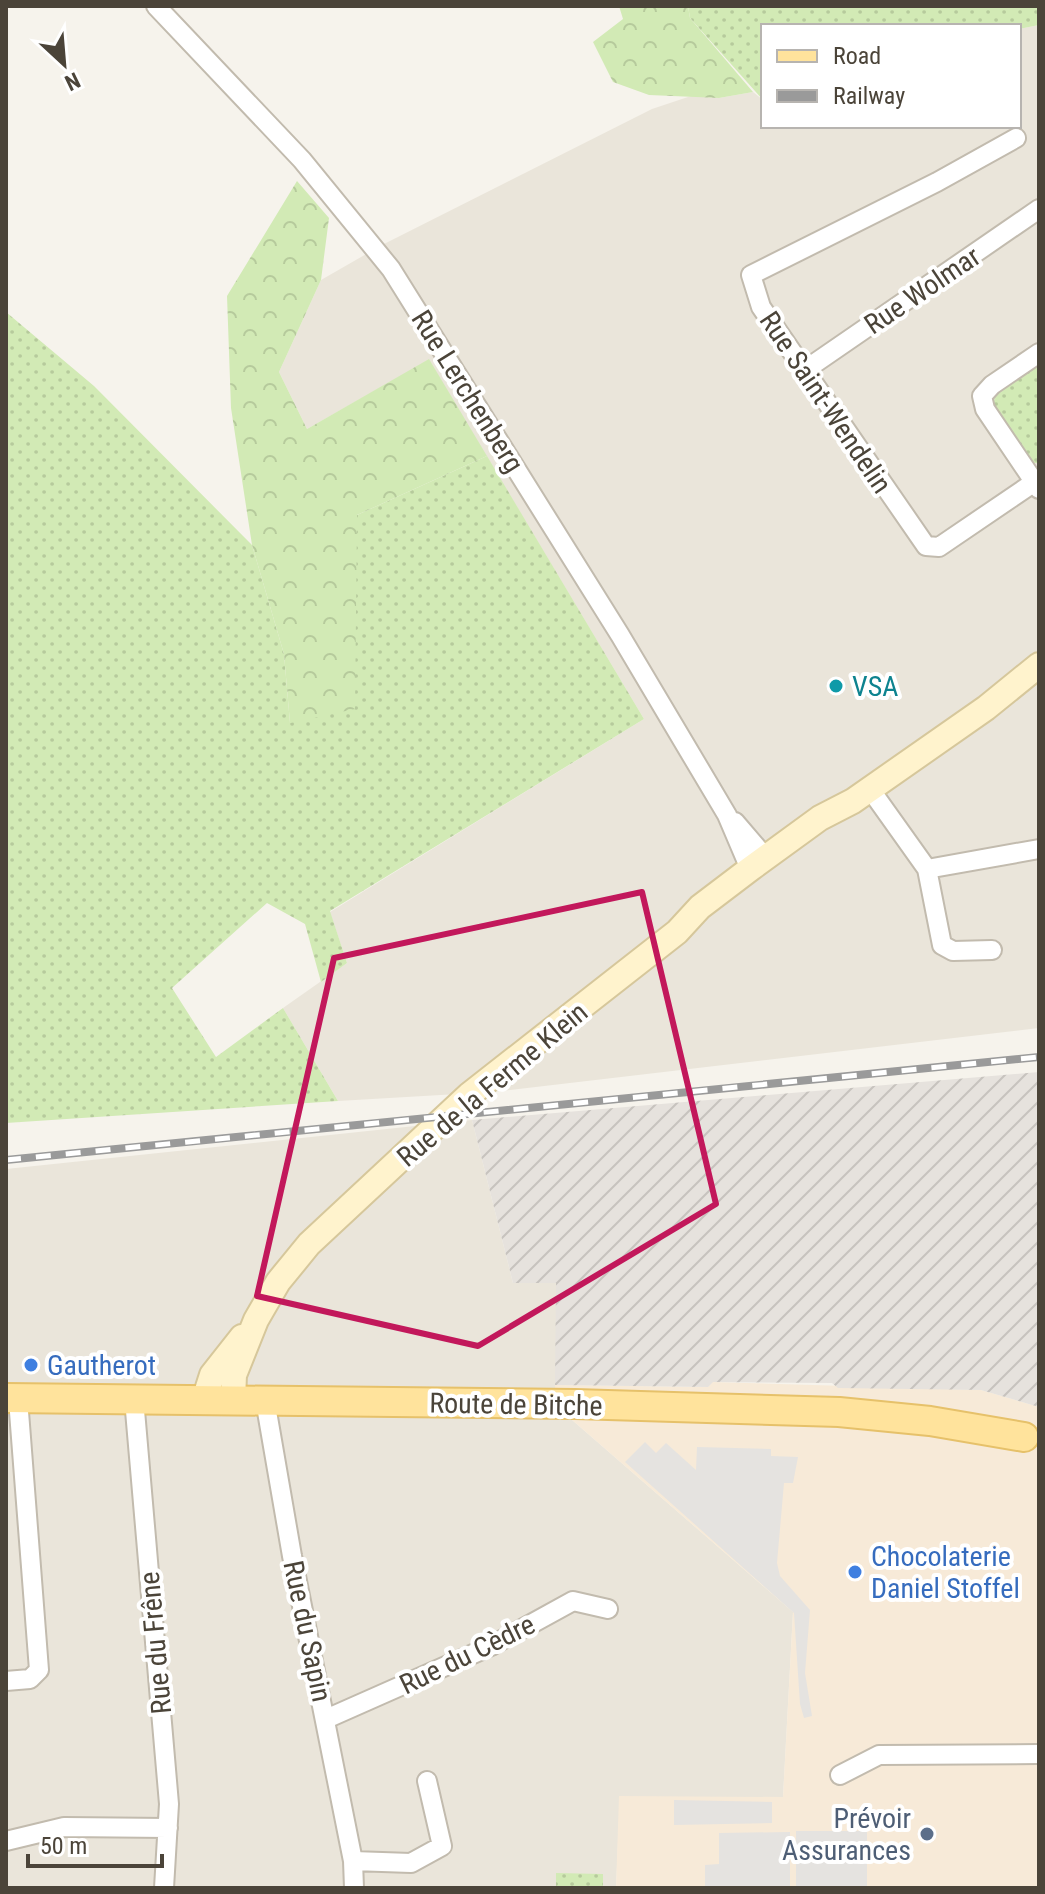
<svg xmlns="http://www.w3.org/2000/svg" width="1045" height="1894" font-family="'Roboto Condensed',sans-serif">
<defs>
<pattern id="industrial-furrows" width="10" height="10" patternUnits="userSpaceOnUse" patternTransform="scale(2)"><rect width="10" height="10" fill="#e6e2dd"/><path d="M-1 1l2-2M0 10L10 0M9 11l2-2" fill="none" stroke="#c7c3be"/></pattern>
<pattern id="grass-dots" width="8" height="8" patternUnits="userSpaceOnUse" patternTransform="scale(2)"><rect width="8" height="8" fill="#d2eab5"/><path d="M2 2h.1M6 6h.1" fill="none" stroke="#b6ca9c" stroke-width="1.8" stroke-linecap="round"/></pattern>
<pattern id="forest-crowns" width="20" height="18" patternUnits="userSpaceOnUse" patternTransform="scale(2)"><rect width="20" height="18" fill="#d2eab5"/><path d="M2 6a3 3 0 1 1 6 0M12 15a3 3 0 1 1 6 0" fill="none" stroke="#b6ca9c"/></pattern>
</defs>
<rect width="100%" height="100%" fill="#f6f3ec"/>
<!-- residential -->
<path fill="#eae5da" d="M1039,25V1028L492,1092L338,1101L283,1008L347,963L330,912L644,719L429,360L307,429L279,372L321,280L382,245L652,109L697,94L719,98L753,92L763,100V126H1019V29Z
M472,1120L513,1283H556V1406L793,1612L783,1797H620L616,1888H6V1169Z"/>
<!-- commercial -->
<path fill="#f7ead8" d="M712,1382L981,1390L1039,1407V1888H616L619,1796L783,1797L793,1612L556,1406L555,1385L708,1387Z"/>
<!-- industrial -->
<path fill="url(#industrial-furrows)" d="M1039,1072V1407L981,1390L838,1388L832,1383L713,1382L708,1387L555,1385L556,1283H513L472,1120Z"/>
<!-- grass -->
<path fill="url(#grass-dots)" d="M688,6H1039V25L1019,29V26H763V100L690,18Z
M6,312L94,386L252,545L284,654L290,723L357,515L487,456L644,719L330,911L347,963L321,982L305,924L267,903L172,988L216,1057L283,1008L338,1101L6,1123Z
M1039,363V463H1031L993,405L996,392Z
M556,1873L603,1874V1888H556Z"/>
<!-- forest -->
<path fill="url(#forest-crowns)" d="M619,6H688L690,18L753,92L719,98L649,95L613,82L593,42L623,19Z
M297,181L329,218L321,280L279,372L307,429L429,359L487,456L357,515L355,709L290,723L284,654L252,545L231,408L227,296Z"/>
<!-- parking -->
<path fill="#e5e3e0" d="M645,1442L656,1453L666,1443L696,1470L697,1447L771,1449V1456L798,1457L793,1483H784L777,1563L780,1576L810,1610L805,1673L812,1716L804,1718L800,1704L794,1613L625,1462Z
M674,1800L772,1802V1823L674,1825Z
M796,1831H867V1888H796Z
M790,1832V1888H705V1865L719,1864V1833Z"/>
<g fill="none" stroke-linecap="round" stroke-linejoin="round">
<!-- street casing -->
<g stroke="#c2bbae" stroke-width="22">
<path id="street" d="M156,6L302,160L391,269L620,635L727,815L750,869
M1016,138L937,182L751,275L761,307L926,546L939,547L1039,479
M1039,353L992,385L982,396L985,409L1039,489
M805,370L1039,209
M870,789L927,869L942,945L953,951L992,950
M735,822L765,857
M927,869L1039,849
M134,1399L169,1804L164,1888
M265,1400L292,1556L353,1861L354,1888
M6,1681L30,1679L39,1670L18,1399
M326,1719L491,1646L573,1601L608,1609
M840,1775L879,1755L1039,1754
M6,1841L64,1827L168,1828
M353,1861L411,1863L442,1846L427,1781"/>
</g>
<!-- secondary casing -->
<g stroke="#d6c79b" stroke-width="28">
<path id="secondary" d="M204,1400L212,1375L242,1337
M233,1400L234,1375L256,1320L278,1282L309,1244L469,1095L677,932L700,907L750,869L820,818L853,801L986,708L1039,665"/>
</g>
<!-- primary casing -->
<g stroke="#e6c16a" stroke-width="32">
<path id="primary" d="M6,1398L575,1404L839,1412L930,1421L1024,1437"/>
</g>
<!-- street -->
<use href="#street" stroke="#fff" stroke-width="18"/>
<!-- secondary -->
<use href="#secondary" stroke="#fff3cd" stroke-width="24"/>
<!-- primary -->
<use href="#primary" stroke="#ffe39c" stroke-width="28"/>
<!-- rail casing -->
<g stroke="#9a9a9a" stroke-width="8">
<path id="rail" d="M6,1160L1039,1057"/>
</g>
<!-- rail -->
<use href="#rail" stroke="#fff" stroke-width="5" stroke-dasharray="15" stroke-linecap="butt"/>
</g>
<!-- marked area -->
<path fill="none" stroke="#c2185b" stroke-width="6" stroke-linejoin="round" d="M642,892L716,1204L478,1346L257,1296L334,958Z"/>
<!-- markers -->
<circle fill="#0f9aa8" stroke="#fff" stroke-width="3" cx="836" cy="686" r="8"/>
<g fill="#3f7fe0" stroke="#fff" stroke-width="3">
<circle cx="31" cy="1365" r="8"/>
<circle cx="855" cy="1572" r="8"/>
</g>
<circle fill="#5c6f8a" stroke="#fff" stroke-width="3" cx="927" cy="1834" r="8"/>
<g text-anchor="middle" stroke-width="8" stroke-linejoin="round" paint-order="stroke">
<!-- street labels -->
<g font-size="28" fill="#4b4439" stroke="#fff">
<text transform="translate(922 290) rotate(-34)" y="10">Rue Wolmar</text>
<text transform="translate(468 391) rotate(58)" y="10">Rue Lerchenberg</text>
<text transform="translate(826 402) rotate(56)" y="10">Rue Saint-Wendelin</text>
<text transform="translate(492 1084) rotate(-40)" y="10">Rue de la Ferme Klein</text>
<text transform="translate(516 1404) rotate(1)" y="10">Route de Bitche</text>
<text transform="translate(308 1631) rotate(78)" y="10">Rue du Sapin</text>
<text transform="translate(155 1643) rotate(-95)" y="10">Rue du Frêne</text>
<text transform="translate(467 1654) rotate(-26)" y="10">Rue du Cèdre</text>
</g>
<!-- culture labels -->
<g font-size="28" fill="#0d838f" stroke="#fff" text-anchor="start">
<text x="852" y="696">VSA</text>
</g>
<!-- shop labels -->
<g font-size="28" fill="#366cbe" stroke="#fff" text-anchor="start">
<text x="47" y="1375">Gautherot</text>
<text x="871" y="1566">Chocolaterie<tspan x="871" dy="32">Daniel Stoffel</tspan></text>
</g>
<!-- service labels -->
<g font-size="28" fill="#4e5e75" stroke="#fff" text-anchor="end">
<text x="911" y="1828">Prévoir<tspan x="911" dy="32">Assurances</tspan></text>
</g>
</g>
<!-- border -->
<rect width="1045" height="1894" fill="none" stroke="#4b4439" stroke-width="16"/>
<!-- legend -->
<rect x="761" y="24" width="260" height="104" fill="#ffffff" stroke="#b7b4b0" stroke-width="2"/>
<rect x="777" y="50" width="40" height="12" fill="#ffe39c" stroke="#b7b4b0" stroke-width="2"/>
<text x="833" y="64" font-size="24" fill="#4b4439">Road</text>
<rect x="777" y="90" width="40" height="12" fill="#9a9a9a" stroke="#b7b4b0" stroke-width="2"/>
<text x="833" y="104" font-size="24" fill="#4b4439">Railway</text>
<!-- north arrow -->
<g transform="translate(64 64) rotate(154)" stroke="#ffffff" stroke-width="6" paint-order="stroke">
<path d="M0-6L14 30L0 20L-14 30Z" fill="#4b4439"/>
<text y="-12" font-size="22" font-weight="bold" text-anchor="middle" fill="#4b4439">N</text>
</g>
<!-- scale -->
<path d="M28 1854v12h134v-12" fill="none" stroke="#4b4439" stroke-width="4"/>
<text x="40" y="1854" font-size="24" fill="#4b4439" stroke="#ffffff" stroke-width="6" paint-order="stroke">50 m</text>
</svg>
